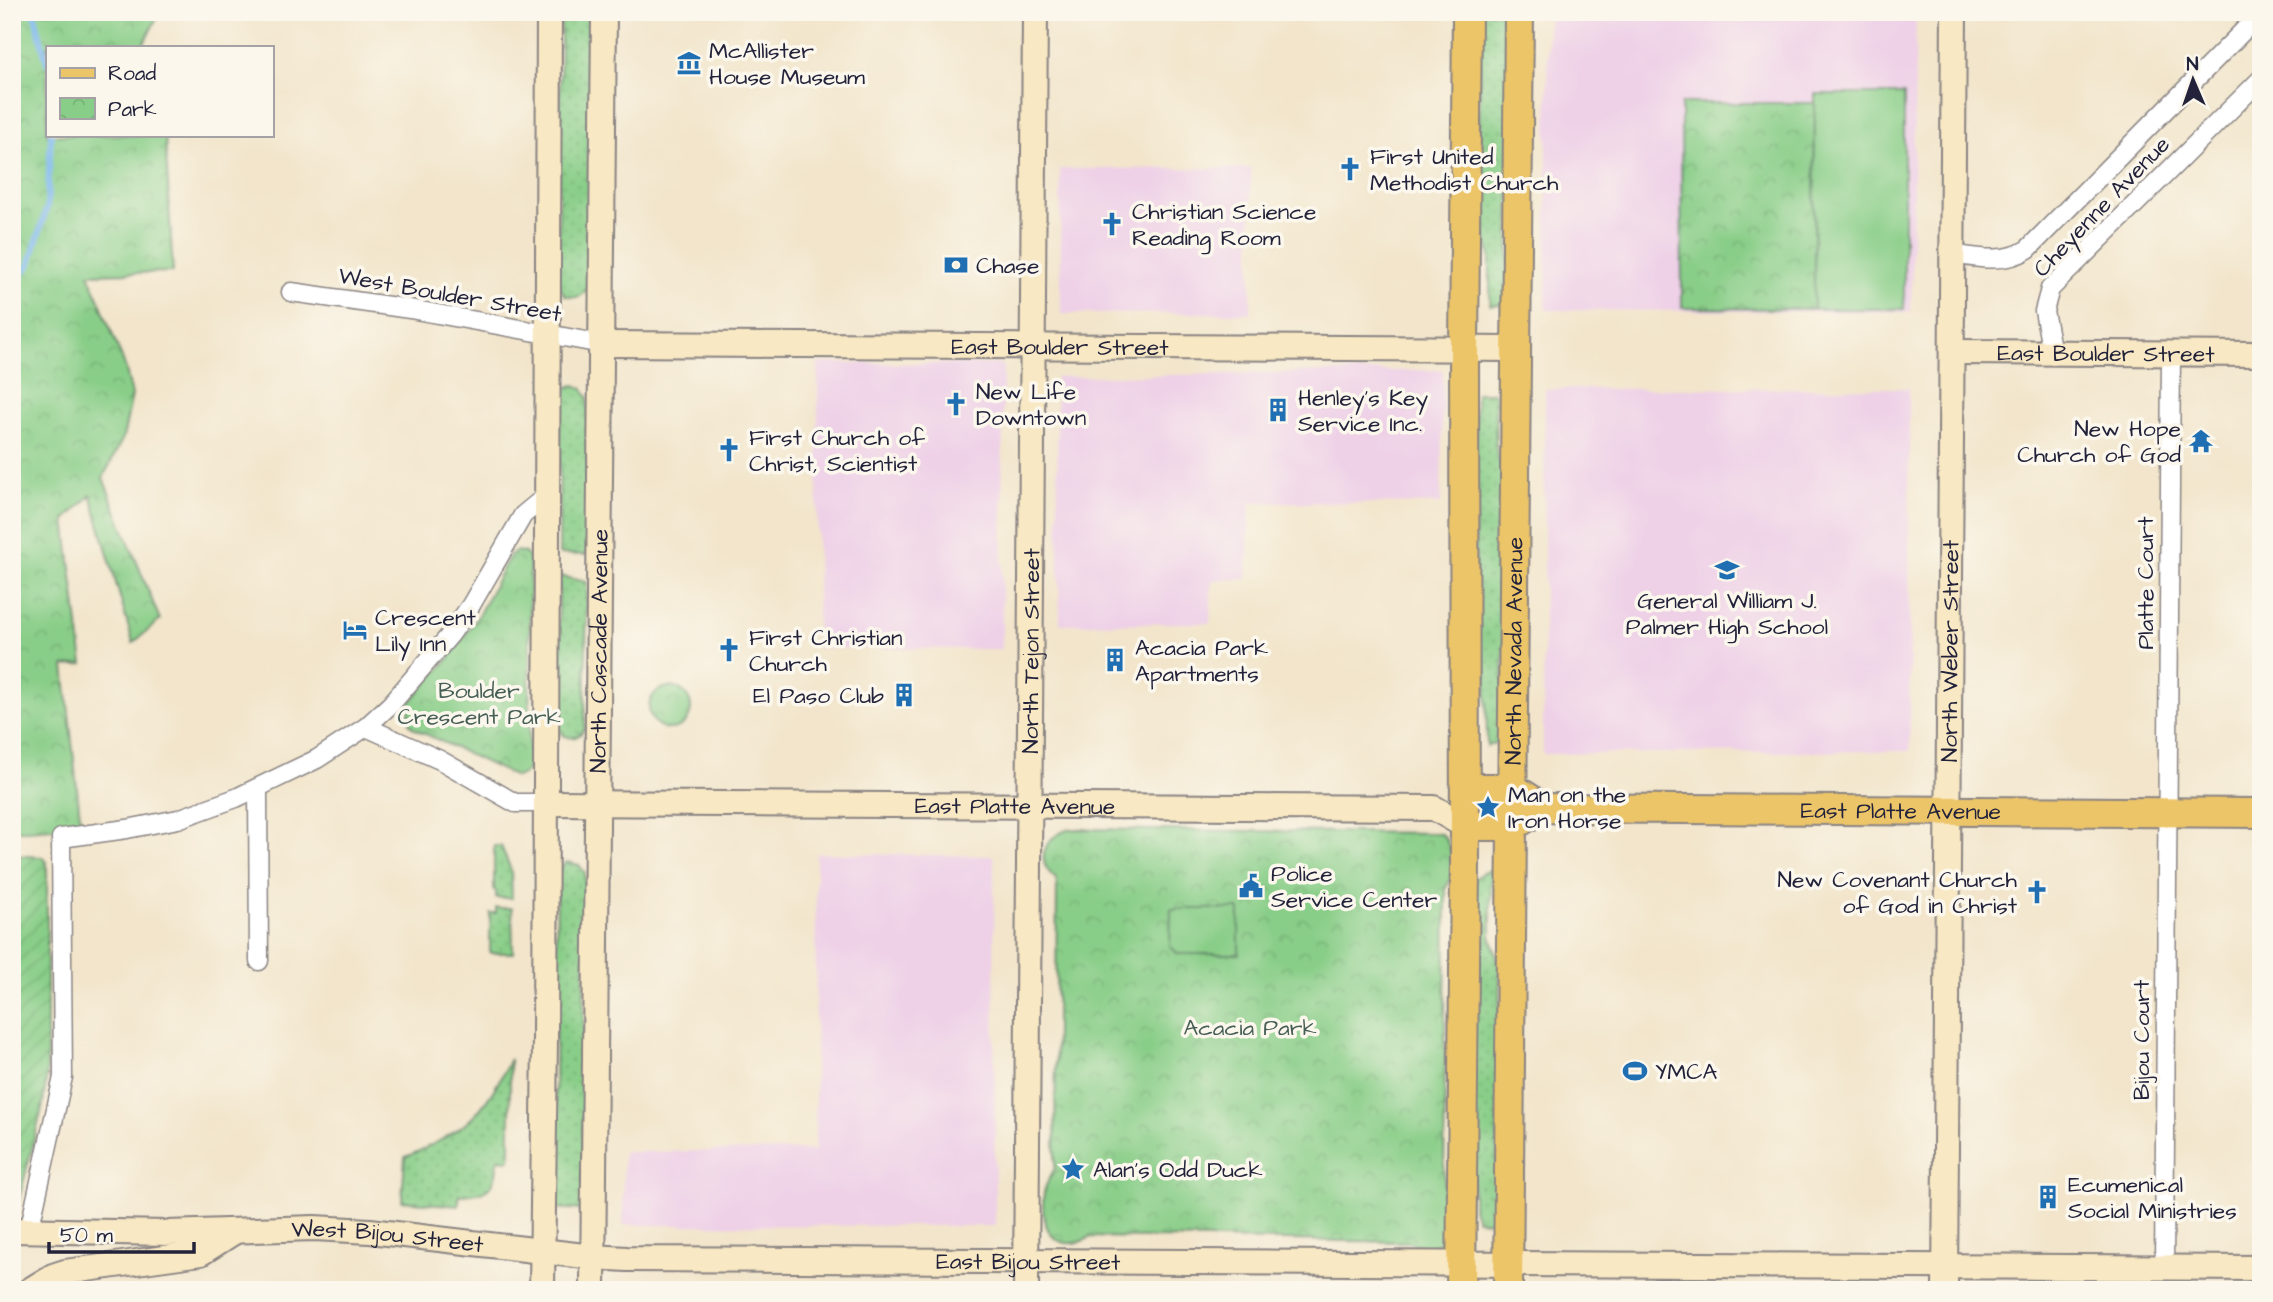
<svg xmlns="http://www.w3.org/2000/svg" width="2273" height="1302" font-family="'Architects Daughter',sans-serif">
<defs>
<pattern id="grass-dots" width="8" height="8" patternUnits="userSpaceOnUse" patternTransform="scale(1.75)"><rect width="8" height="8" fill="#89ce88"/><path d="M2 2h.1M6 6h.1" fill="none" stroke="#76b176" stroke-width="1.8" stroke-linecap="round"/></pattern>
<pattern id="park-crowns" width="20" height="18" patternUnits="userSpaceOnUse" patternTransform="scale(1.75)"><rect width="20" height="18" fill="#89ce88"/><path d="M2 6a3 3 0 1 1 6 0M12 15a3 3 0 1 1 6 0" fill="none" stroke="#76b176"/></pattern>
<pattern id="garden-furrows" width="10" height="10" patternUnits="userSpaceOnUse" patternTransform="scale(1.75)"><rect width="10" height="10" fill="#89ce88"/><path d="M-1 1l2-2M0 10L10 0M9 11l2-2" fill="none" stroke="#76b176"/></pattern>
</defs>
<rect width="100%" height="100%" fill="#fbf7ec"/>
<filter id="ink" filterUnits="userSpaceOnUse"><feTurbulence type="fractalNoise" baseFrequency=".0143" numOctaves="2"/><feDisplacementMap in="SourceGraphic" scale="14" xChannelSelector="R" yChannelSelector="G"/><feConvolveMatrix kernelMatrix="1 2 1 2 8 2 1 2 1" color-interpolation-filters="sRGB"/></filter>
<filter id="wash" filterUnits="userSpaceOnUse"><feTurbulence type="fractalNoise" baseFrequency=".00686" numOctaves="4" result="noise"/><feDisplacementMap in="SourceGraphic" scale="28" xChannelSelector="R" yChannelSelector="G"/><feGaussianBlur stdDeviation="1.57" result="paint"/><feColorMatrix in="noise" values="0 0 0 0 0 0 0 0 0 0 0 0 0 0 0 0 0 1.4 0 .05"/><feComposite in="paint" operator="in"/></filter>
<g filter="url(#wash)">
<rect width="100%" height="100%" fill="#f2e5cb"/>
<!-- built -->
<path fill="#eed0e7" d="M1548,12H1916L1911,312L1546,310Z
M1251,168V313L1061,314L1060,169Z
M818,363L1003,364L1002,649L817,648Z
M1443,370L1441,504L1250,502L1247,579L1212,580L1210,623L1060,624L1056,377Z
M1909,388L1910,751L1543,754L1545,389Z
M816,853L994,856L995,1226L623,1225V1152L815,1150Z"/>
<!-- grass -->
<path fill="url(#grass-dots)" stroke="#567862" stroke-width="2" d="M561,12H589L590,285C582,298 578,299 564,295L558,282Z
M1480,12H1510L1509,304L1490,305V254L1479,214Z
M574,385L582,388L588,397L587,555L559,554L560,395L565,388Z
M1476,393H1495L1496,448L1507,488L1502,736L1496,743L1487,746L1486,670L1475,641Z
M559,576L587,582L585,728C578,741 564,741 558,727Z
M494,846H501L511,870L512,898H496V891L494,890Z
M566,862L579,865L585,873L582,1210L554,1208L557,872Z
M1491,870V936L1500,967L1496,1217L1486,1222L1477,1219L1473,1209L1475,879L1482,873Z
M496,908H512L513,953H490V913H496Z
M510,1059V1160L498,1159C495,1188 491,1194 459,1195V1206L402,1201L405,1157C461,1134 485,1115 510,1059Z"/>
<!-- park -->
<path fill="url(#park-crowns)" stroke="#567862" stroke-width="2" d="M12,12H160L142,47H47V135H165L173,272L89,274L125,366L132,395L123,438L103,478L160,620L133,643L91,495L65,520L83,664L64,666L81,826L12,831Z
M1681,103H1815L1814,309L1682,308Z
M517,551L525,553L530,559L529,767L524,774L516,777L413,728L408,721L410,702L452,655L478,616L510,555Z
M649 708a21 21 0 1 1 42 0a21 21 0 1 1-42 0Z
M1070,829L1438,833L1443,835C1453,849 1457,873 1446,887L1444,1208C1452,1221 1450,1234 1437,1244C1433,1246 1431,1248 1426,1248C1421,1247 1414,1243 1409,1242L1091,1237C1054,1256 1039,1227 1044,1193C1045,1185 1051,1175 1055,1168L1057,880C1033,861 1044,837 1070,829Z"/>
<!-- garden -->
<path fill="url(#garden-furrows)" stroke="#567862" stroke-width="2" d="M12,855L42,857L47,862V1073L43,1104L18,1204L12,1209Z"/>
<!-- pitch -->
<path fill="#89ce88" stroke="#567862" stroke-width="2" d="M1815,94H1904V309H1814Z
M1171,909H1239V954H1178L1170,946Z"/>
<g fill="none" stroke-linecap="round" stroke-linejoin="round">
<!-- stream -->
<path stroke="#7bb7ed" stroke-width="6" d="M34,12L47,63
M12,284L29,266L47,207L51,135"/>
</g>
</g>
<g filter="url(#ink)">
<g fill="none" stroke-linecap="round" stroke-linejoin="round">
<!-- street casing -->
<g stroke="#8a8483" stroke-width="21">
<path id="street" d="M1952,254C1978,258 2005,264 2028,249L2261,13
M291,292L410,309L602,344
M2052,353L2044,311L2050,289L2261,79
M366,727L440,760L515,803H546
M258,789L259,961
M29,1231L63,1077L61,838L127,829L178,819L236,798L317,759L366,727L391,704L450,635L471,605L523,515L546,496
M2164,1268L2171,354"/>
</g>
<!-- secondary casing -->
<g stroke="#8a8483" stroke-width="28">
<g id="secondary">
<path id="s1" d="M602,344L1518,349"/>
<path id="s2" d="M1952,352L2261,354"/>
<path id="s3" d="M546,803L1434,808L1465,826"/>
<path id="s4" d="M12,1230L167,1233L314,1228L370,1231L593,1257L627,1259L2261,1268"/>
<path d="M30,1290L53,1276L65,1272L201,1253L234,1232"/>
<path d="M542,1290L545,1037L549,12"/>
<path id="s5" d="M593,1290L604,12"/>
<path id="s6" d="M1026,1290L1035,12"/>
<path id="s7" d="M1945,1290L1954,12"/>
</g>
</g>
<!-- primary casing -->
<g stroke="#8a8483" stroke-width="32">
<g id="primary">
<path d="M1465,788H1513L1529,798"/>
<path id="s8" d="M1465,826H1513L1542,808L2261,813"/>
<path d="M1461,1290L1465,864L1464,349L1467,12"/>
<path id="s9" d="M1508,1290L1519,12"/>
</g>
</g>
<!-- street -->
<use href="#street" stroke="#fff" stroke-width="18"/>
<!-- secondary -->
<use href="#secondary" stroke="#f8e8c3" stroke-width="24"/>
<!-- primary -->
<use href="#primary" stroke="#edc569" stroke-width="28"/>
</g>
</g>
<!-- icons -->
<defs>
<g id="museum-bare" transform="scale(1.89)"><path d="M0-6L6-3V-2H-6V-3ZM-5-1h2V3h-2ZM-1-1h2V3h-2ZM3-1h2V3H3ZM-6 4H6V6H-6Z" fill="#1f6fb2" stroke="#fbf7ec" stroke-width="2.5" paint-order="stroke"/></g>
<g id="church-bare" transform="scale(1.89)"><path d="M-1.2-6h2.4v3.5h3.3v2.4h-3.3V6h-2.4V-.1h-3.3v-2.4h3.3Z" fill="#1f6fb2" stroke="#fbf7ec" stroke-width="2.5" paint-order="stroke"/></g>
<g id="bank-bare" transform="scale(1.89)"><path d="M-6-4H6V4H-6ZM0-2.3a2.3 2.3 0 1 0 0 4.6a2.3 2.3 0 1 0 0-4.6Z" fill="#1f6fb2" stroke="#fbf7ec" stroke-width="2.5" paint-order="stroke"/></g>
<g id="building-bare" transform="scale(1.89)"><path d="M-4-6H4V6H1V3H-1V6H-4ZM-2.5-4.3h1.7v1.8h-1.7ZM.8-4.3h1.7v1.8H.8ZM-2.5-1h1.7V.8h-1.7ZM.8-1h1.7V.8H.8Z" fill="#1f6fb2" stroke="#fbf7ec" stroke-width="2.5" paint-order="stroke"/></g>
<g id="temple-bare" transform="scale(1.89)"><path d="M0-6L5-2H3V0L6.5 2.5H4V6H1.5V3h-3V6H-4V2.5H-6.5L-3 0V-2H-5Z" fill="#1f6fb2" stroke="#fbf7ec" stroke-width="2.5" paint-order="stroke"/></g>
<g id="school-bare" transform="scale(1.89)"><path d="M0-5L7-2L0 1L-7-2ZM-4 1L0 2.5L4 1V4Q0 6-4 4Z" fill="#1f6fb2" stroke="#fbf7ec" stroke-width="2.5" paint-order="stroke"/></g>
<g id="hotel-bare" transform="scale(1.89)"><path d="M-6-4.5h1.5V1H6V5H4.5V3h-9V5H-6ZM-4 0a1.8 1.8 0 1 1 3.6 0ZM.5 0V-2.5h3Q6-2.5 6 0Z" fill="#1f6fb2" stroke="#fbf7ec" stroke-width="2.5" paint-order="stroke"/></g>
<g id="sight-bare" transform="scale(1.89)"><path d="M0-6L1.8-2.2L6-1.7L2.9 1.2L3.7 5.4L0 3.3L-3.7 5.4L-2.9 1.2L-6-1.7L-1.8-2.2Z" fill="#1f6fb2" stroke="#fbf7ec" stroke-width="2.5" paint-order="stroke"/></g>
<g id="civic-bare" transform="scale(1.89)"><path d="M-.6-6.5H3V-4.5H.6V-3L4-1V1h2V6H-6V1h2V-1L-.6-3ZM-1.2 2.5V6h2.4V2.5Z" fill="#1f6fb2" stroke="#fbf7ec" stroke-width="2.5" paint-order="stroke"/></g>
<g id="stadium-bare" transform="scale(1.89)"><path d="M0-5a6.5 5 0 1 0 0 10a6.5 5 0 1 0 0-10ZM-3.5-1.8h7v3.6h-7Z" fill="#1f6fb2" stroke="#fbf7ec" stroke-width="2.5" paint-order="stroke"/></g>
</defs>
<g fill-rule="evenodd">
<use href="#museum-bare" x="689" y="63"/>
<use href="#church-bare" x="1350" y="169"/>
<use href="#church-bare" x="1112" y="224"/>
<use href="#bank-bare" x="956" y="265"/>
<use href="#church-bare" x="956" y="404"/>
<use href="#building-bare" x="1278" y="410"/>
<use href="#temple-bare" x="2201" y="441"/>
<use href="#church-bare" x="729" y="450"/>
<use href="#school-bare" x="1727" y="570"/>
<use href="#hotel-bare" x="355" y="630"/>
<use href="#church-bare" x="729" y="650"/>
<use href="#building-bare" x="1115" y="660"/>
<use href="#building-bare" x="904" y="695"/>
<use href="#sight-bare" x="1488" y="807"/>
<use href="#civic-bare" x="1251" y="886"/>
<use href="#church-bare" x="2037" y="892"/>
<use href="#stadium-bare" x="1635" y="1071"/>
<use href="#sight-bare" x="1073" y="1169"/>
<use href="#building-bare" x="2048" y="1197"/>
</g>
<g text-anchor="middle" stroke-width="7" stroke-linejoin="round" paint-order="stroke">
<!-- poi labels -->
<g font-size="23" fill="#22223b" stroke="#fbf7ec" text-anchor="start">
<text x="709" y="58">McAllister<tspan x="709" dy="26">House Museum</tspan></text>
<text x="1370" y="164">First United<tspan x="1370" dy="26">Methodist Church</tspan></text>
<text x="1132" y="219">Christian Science<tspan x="1132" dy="26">Reading Room</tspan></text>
<text x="976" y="273">Chase</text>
<text x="976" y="399">New Life<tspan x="976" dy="26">Downtown</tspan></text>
<text x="1298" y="405">Henley’s Key<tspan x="1298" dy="26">Service Inc.</tspan></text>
<text x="2181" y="436" text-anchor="end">New Hope<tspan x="2181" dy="26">Church of God</tspan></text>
<text x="749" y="445">First Church of<tspan x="749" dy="26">Christ, Scientist</tspan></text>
<text x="1727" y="608" text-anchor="middle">General William J.<tspan x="1727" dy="26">Palmer High School</tspan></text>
<text x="375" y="625">Crescent<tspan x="375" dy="26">Lily Inn</tspan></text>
<text x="749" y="645">First Christian<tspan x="749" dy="26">Church</tspan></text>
<text x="1135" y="655">Acacia Park<tspan x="1135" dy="26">Apartments</tspan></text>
<text x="884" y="703" text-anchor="end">El Paso Club</text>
<text x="1508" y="802">Man on the<tspan x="1508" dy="26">Iron Horse</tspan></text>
<text x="1271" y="881">Police<tspan x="1271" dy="26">Service Center</tspan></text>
<text x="2017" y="887" text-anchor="end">New Covenant Church<tspan x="2017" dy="26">of God in Christ</tspan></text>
<text x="1655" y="1079">YMCA</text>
<text x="1093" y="1177">Alan’s Odd Duck</text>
<text x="2068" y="1192">Ecumenical<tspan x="2068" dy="26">Social Ministries</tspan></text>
</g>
<!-- street labels -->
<g font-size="23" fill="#22223b" stroke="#fbf7ec">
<text transform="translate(2101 206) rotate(-46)" y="8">Cheyenne Avenue</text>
<text transform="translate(450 294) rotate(10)" y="8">West Boulder Street</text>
<text dy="8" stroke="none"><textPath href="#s1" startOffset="458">East Boulder Street</textPath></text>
<text dy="8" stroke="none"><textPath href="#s2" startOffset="154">East Boulder Street</textPath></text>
<text transform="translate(2145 583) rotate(-90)" y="8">Platte Court</text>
<text dy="8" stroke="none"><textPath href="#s5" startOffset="639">North Cascade Avenue</textPath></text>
<text dy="8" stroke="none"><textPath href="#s6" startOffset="639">North Tejon Street</textPath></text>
<text dy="8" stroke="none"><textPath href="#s9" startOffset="639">North Nevada Avenue</textPath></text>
<text dy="8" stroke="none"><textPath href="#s7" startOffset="639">North Weber Street</textPath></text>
<text dy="8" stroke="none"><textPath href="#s3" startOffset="469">East Platte Avenue</textPath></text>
<text dy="8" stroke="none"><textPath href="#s8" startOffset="441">East Platte Avenue</textPath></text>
<text transform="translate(2141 1040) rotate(-90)" y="8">Bijou Court</text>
<text dy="8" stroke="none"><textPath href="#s4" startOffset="376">West Bijou Street</textPath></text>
<text dy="8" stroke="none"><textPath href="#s4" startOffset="1018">East Bijou Street</textPath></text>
</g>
<!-- park labels -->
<g font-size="23" fill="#465e56" stroke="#fbf7ec">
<text x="479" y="698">Boulder<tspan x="479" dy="26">Crescent Park</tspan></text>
<text x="1250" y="1035">Acacia Park</text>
</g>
</g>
<!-- margin -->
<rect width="2273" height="1302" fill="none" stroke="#fbf7ec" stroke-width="42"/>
<!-- legend -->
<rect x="46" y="46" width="228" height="91" fill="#fbf7ec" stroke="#a4a2a5" stroke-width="2"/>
<rect x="60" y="68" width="35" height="10" fill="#edc569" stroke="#a4a2a5" stroke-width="2"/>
<text x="108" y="80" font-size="21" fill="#22223b">Road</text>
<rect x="60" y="98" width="35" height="21" fill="url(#park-crowns)" stroke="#a4a2a5" stroke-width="2"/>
<text x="108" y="116" font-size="21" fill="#22223b">Park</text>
<!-- north arrow -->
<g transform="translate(2193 80) rotate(358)" stroke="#fbf7ec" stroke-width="5" paint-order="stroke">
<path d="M0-5L12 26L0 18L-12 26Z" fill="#22223b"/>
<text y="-10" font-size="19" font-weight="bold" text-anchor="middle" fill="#22223b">N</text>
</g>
<!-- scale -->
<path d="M49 1242v10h145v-10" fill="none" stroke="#22223b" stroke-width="3.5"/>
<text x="60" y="1242" font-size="21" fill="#22223b" stroke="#fbf7ec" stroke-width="5" paint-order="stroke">50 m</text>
</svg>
